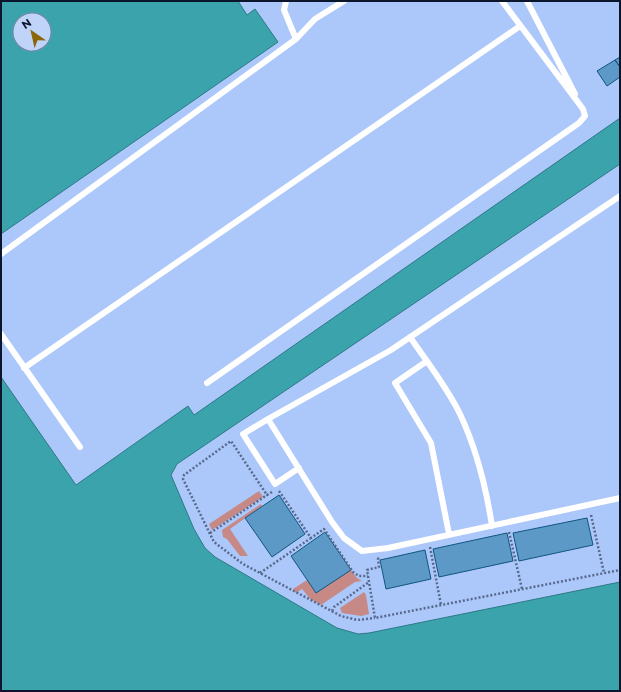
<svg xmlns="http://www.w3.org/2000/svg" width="621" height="692" font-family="Montserrat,sans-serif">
<rect width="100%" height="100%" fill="#acc7f9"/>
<!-- green -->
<path fill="#c78986" d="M259,491L263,497L212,530L209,524Z
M261,504L262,506L230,529L248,556H240L227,539L223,537L222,530Z
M351,570L357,578L362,581L355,582L321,605L310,599L302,589L296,593L293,589L307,580Z
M364,592L366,595L369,614L361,616L342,613L340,608Z"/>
<!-- water -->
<path fill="#3ba3ac" stroke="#2d7986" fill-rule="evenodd" d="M1,1H238L247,15L255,9L278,42L1,234ZM20,20H44V44H20Z
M620,118V164L177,464L171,475L194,529L205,548L215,557L337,628L358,634L369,633L620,582V691H1V377L76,485L188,406L194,415Z"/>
<!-- building -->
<path fill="#5c99c7" stroke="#115580" d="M620,57V67L615,60Z
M615,60L620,67V77L607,86L597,71Z
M279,495L305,534L272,557L245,518Z
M587,518L593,545L519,561L513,533Z
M325,532L351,570L316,593L291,556Z
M507,533L513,561L439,577L433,549Z
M425,550L431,579L386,589L380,560Z"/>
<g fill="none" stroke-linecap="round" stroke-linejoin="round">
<!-- path -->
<path stroke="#57698d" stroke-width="2.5" stroke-dasharray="2 2" stroke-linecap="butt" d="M279,491L311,538L324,529L353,572L359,576H368
M272,492L267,495L231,441L184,475L183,479L214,542L243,564L341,616L357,620L375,618
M591,515L604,573
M509,532L522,589
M210,533L267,495
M430,547L441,605
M379,558L378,559L379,567L367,570L375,618L620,570
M260,573L311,538
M332,611L334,607L369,582"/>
<!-- service -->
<path stroke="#fff" stroke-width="6" d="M286,1L284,10L296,39
M527,1L575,94
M620,196L391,350L268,419L332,522L344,538L362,551L388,548L620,498
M1,254L296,39L315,19L344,1
M1,334L80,447
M410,337C427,362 447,387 460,414C477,450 486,487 492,526
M427,361L395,383L431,443L449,534
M24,368L520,26
M207,383L579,123L585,116L583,109L502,1
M268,419L243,434L275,484L299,468"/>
</g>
<!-- border -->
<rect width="621" height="692" fill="none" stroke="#0b162d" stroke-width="4"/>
<!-- north arrow -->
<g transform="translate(32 32) rotate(326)"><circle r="19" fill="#c0d4fa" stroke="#7888a8"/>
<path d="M0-3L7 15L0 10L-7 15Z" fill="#8c6708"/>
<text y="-6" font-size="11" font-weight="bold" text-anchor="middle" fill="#0b162d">N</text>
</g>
</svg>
